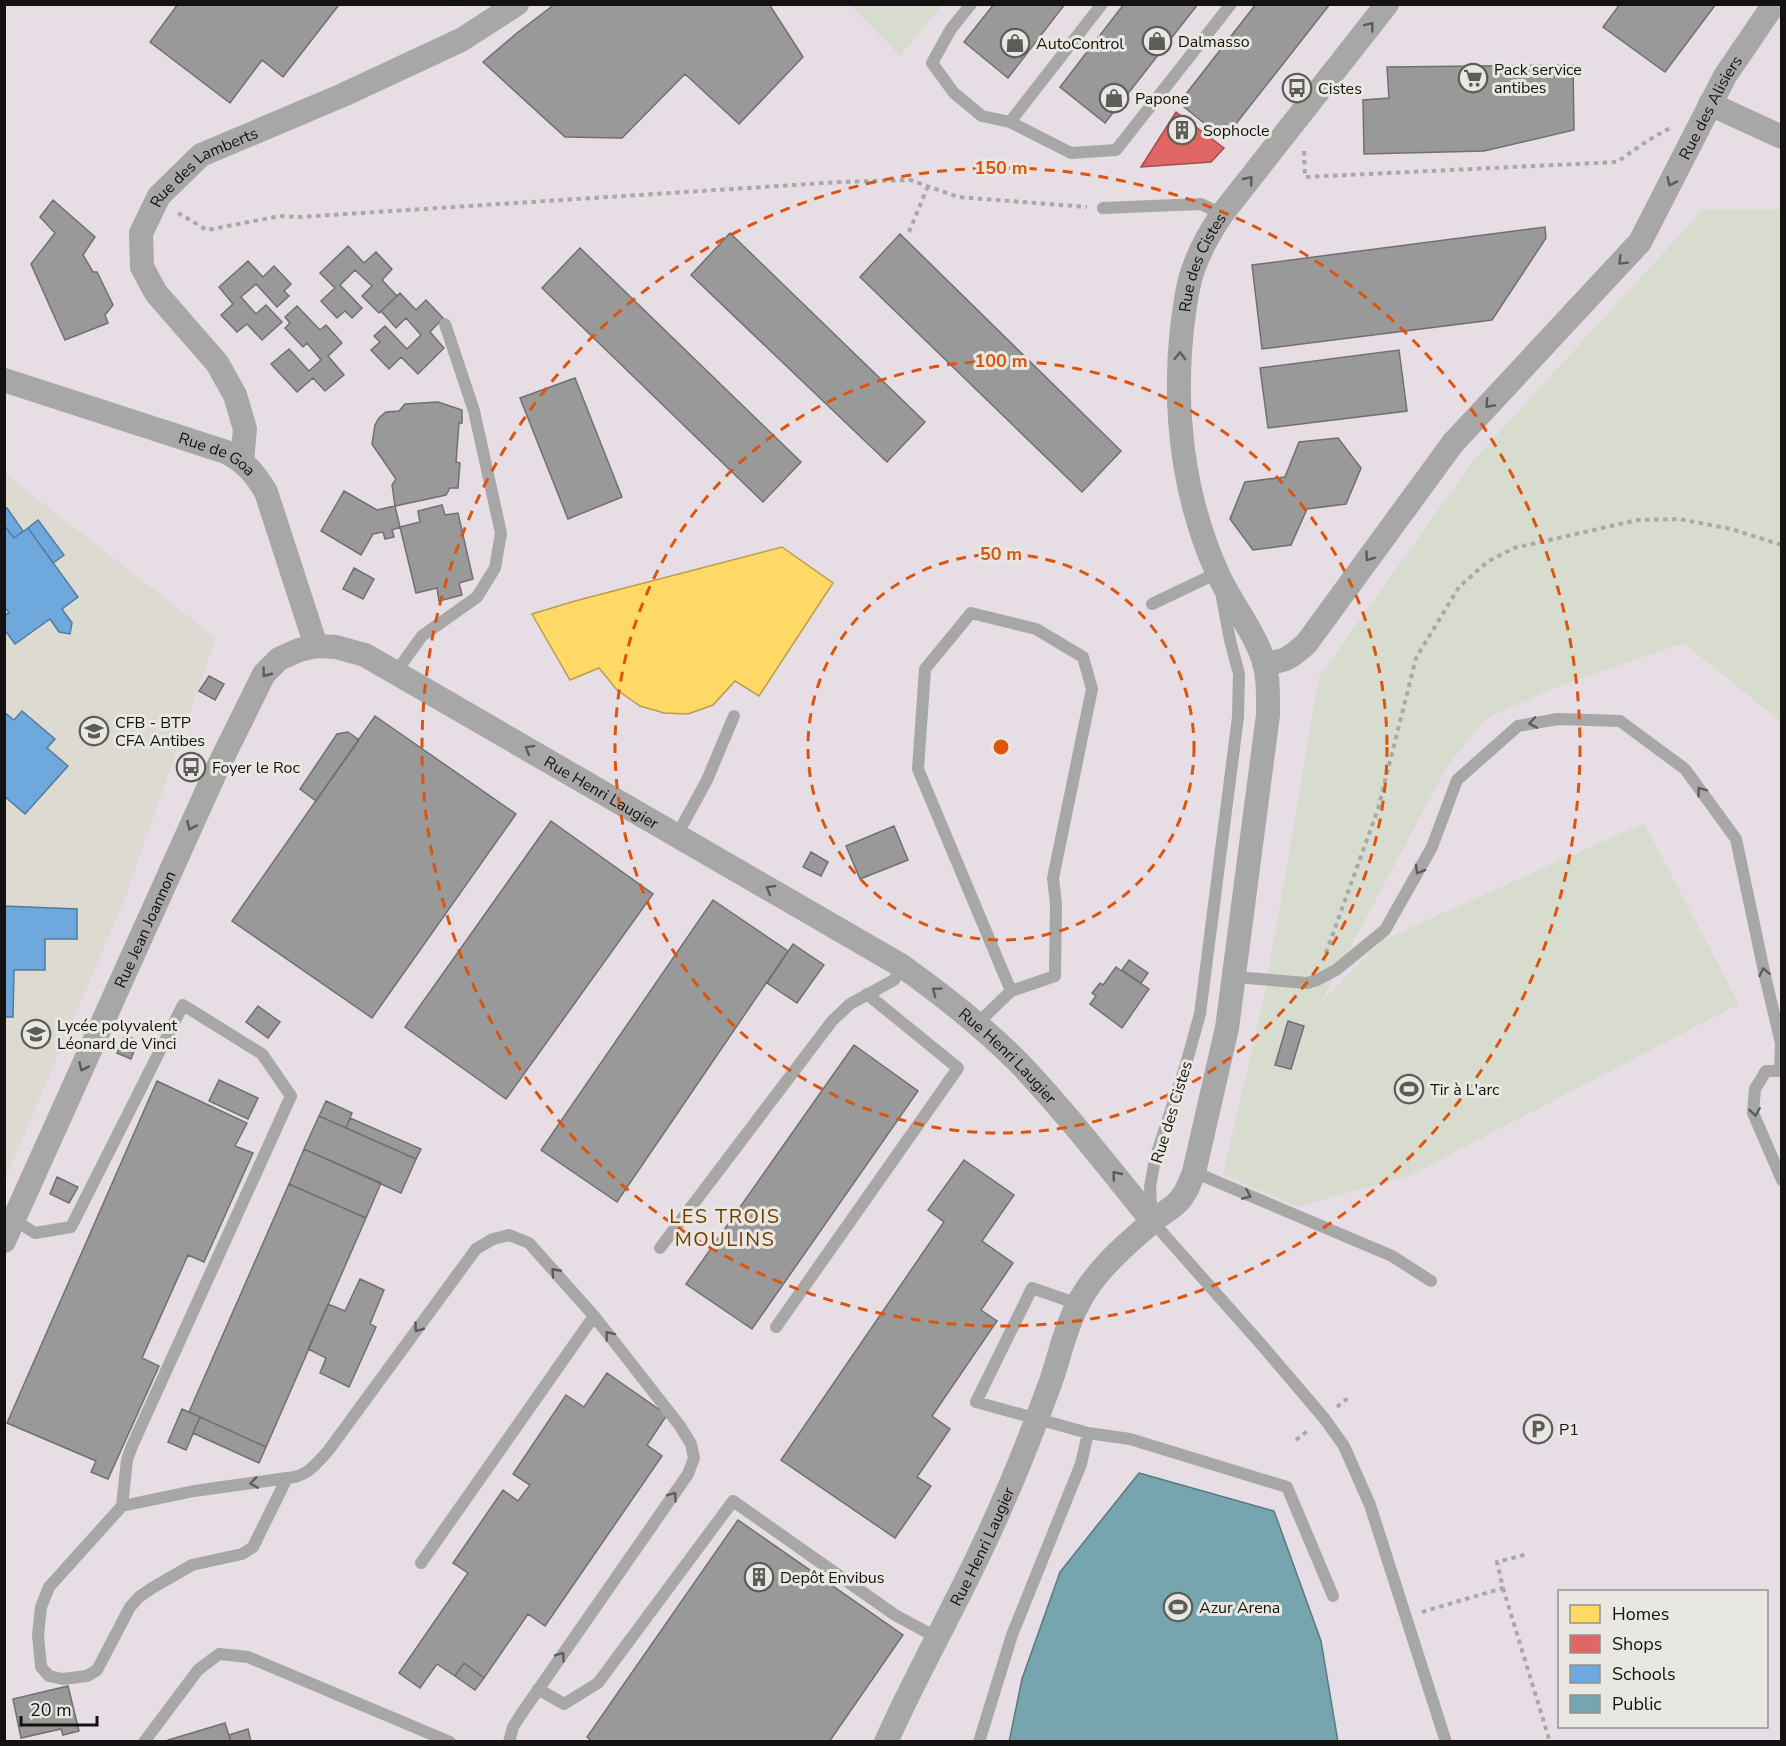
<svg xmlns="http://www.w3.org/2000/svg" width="1786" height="1746" font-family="'Nunito Sans',sans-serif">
<rect width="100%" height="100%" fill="#e7e6e2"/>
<!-- industrial -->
<path fill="#e7dde5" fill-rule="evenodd" d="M463,4L850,5L900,56L942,5H1781V209H1703L1474,460L1319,677L1448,765L1487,718L1564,684L1684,643L1781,722V1741L5,1742V5H453L450,13ZM1560,1592H1766V1726H1560Z"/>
<!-- built -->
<path fill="#dcdad1" d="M5,474L216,638L126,896L5,1180Z"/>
<!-- green -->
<path fill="#d7dcce" d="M850,5H942L900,56Z
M1703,209H1781V722L1684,643L1564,684L1487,718L1448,765L1321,1002L1383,940L1644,823L1739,1004L1411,1175L1297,1207L1223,1174L1264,998L1319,677L1474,460Z"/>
<!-- homes -->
<path fill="#ffd966" stroke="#b89d4c" stroke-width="1.5" d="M782,547L833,583L759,696L735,681L713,705L688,714L664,713L640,706L617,690L599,668L570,680L532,614L575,601Z"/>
<!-- shops -->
<path fill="#e06666" stroke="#a24d4c" stroke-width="1.5" d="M1176,112L1224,148L1211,162L1141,167Z"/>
<!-- schools -->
<path fill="#6fa8dc" stroke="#537b9f" stroke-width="1.5" d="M7,508L23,531L14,538L4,525V510Z
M38,520L64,555L53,563L28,528Z
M4,525L14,538L28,528L78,597L62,609L72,623L70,634L59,632L50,619L15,644L4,629V616L9,613L4,606Z
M22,711L55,739L47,748L68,766L25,814L4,796V712L14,720Z
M4,906L77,909V939H45V970H14L13,1017H4Z"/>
<!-- public -->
<path fill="#76a5af" stroke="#58797f" stroke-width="1.5" d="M1139,1473L1274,1511L1321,1641L1338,1742H1009L1022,1679L1060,1572Z"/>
<!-- industry -->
<path fill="#999" stroke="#717070" stroke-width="1.5" d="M178,4H336L338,6L283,77L262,60L230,103L150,42Z
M555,4H769L803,57L739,124L685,74L622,138L565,137L483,62L517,33Z
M994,4H1065L1008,78L964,42Z
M1124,4H1198L1105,123L1060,87Z
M1256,4H1330L1224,139L1179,103Z
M1620,4H1716L1665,72L1603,27Z
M1573,65L1574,130L1484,151L1364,154L1363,100L1389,98L1387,67Z
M53,200L95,237L83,255L93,272H97L113,305L105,315L108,323L65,340L31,264L55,233L40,217Z
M1545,227L1546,238L1492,320L1262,349L1252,265Z
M730,233L925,422L887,462L691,275Z
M900,234L1121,451L1082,492L860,277Z
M348,246L364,263L376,252L392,269L382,280L397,296L379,313L362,296L372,286L355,270L340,285L362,308L352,318L345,311L337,318L321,301L335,288L320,273Z
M580,248L801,462L763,502L542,288Z
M248,261L263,277L274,266L291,284L284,291L289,296L277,307L256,284L241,297L256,314L266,305L282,322L262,340L247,324L237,332L221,315L233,304L219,287Z
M400,293L416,310L426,300L443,318L430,332L444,348L418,374L401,357L389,369L371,350L380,342L374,336L385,326L407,349L421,335L406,318L396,328L381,311Z
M297,306L320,330L326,325L342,343L328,356L344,375L325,391L313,378L297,392L271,364L289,349L309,371L321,360L307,343L303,347L285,328L290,323L285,317Z
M1399,350L1407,411L1268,428L1260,368Z
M575,378L622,497L568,519L520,398Z
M438,402L462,410V423H459L456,462L460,463L458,488H450L446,495L395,506L392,485L396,479L372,444L375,425L379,418L386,412L399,411L405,404Z
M1338,438L1361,468L1346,504L1307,509L1291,545L1253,550L1230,519L1245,482L1285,477L1299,442Z
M344,491L377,510L395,506L400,527L392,530L394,537L385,539L383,532L373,534L361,555L321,531Z
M442,505L445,515L458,513L473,579L459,583L462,595L439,601L437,588L416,593L400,527L420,522L418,511Z
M354,568L374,579L363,599L343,589Z
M209,676L224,684L215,700L199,691Z
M375,716L516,814L372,1018L232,921Z
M348,732L359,740L316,801L300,789L337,734Z
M551,821L653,894L506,1099L405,1027Z
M894,826L908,860L860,879L846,846Z
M811,852L828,862L821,876L803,867Z
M713,900L788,951L617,1202L541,1150Z
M793,944L824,965L797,1003L767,983Z
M1129,960L1148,973L1141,983L1122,970Z
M1116,967L1149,989L1122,1028L1090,1004L1096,996L1092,993L1100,983L1103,985Z
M258,1006L280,1022L268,1038L246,1022Z
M1288,1021L1304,1026L1291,1069L1275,1065Z
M125,1035L138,1041L131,1059L117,1053Z
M854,1045L918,1091L752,1329L686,1284Z
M219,1080L258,1098L248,1119L209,1101Z
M157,1081L247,1123L235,1146L253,1153L204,1262L188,1255L142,1358L159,1366L108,1479L91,1472L96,1461L7,1423Z
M326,1101L352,1113L346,1128L319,1116Z
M319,1116L416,1159L401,1193L304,1149Z
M350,1118L421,1149L416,1159L346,1128Z
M304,1149L381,1183L366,1218L289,1184Z
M964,1160L1014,1195L982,1241L1013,1263L981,1310L997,1321L932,1416L950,1429L917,1477L931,1486L895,1538L781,1460L944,1222L928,1210Z
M57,1177L78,1187L69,1203L50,1194Z
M289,1184L366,1218L266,1447L189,1412Z
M360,1279L384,1290L370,1324L376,1327L349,1387L320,1373L326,1358L308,1349L328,1304L345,1311Z
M607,1373L667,1415L647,1445L662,1456L545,1626L528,1614L484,1678L464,1663L455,1676L437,1664L420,1688L399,1673L468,1573L453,1563L503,1490L518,1501L530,1485L513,1474L566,1395L584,1407Z
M182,1409L200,1417L186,1450L168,1442Z
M200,1417L266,1447L259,1463L193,1433Z
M738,1520L903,1635L829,1742H593L587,1737Z
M464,1663L484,1678L475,1690L455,1676Z
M68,1686L79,1731L63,1735L61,1729L21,1738L13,1699Z
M225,1723L231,1742H168V1740Z
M248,1729L251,1742H231L229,1735Z"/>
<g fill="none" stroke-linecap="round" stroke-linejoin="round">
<!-- path -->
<path stroke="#aaa9a7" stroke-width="4" stroke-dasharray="4.5 4.5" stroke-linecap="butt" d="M1304,151L1305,177L1617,162L1647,141L1670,128
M178,213L207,230L280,216L299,217L840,182L910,180L958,197L1087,207
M909,232L928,186
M1326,953L1378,809L1416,658L1459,587L1487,562L1514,548L1637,520L1679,519L1731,529L1782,545
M1337,1407L1348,1398
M1296,1440L1310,1429
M1503,1588L1550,1742
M1422,1612L1503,1588L1497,1562L1528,1554"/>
<!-- lane -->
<path stroke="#a7a7a6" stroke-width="12" d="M971,4L951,29L932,63L954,93L982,116L1010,122L1102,4
M1010,122L1071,153L1116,150L1231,4
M1103,208L1201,204L1222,214
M1222,598L1230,640L1239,674L1238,717L1200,1014L1186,1064L1155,1159L1150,1187L1152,1221L1260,1343L1324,1418L1344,1446L1370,1505L1446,1742
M1152,604L1217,573L1218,578
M396,672L422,636L477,597L495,568L501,533L474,411L445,324
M677,835L707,780L734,716
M1235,977L1307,983L1317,980L1336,970L1385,930L1432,847L1457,780L1518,726L1558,719L1620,721L1685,769L1736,839L1765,976L1781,1043L1780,1070
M977,1024L1011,991L918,769L925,669L971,613L1036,629L1083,657L1092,689L1053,878L1056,904L1055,976L1011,991
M1782,1071H1766L1755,1089L1753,1113L1782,1180
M1194,1172L1392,1256L1431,1281
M14,1220L35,1233L71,1227L183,1005L262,1054L291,1096L132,1446L127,1460L122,1506
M660,1248L832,1021L850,1004L894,980L902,966
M1078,1304L1032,1288L976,1402L1088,1433L1130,1439L1287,1487L1333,1596
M776,1327L958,1068L867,994
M287,1478L253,1547L242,1554L192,1565L152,1588L139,1597L130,1607L97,1670L87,1676L63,1679L49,1676L41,1667L38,1635L41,1607L49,1587L122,1506L194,1491L287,1478C307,1477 315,1465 328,1451L476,1249L493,1239L509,1235L529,1243L594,1316L680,1426L691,1444L694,1458L688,1474L522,1713L513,1727L509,1742
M421,1563L594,1316
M538,1689L564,1704L598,1683L733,1501L895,1615L936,1637
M144,1742L198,1670L219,1654L248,1657L450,1742
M979,1742L1012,1635L1081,1464L1088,1433"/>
<!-- street -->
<g stroke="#a7a7a6" stroke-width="24">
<path d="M1710,104L1782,137"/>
<path id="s1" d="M4,380L226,452C246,463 254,472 266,492L316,646"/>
<path id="s2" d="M242,461L245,429L235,395L217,363L156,293L142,267L141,233L159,196L201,155L343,95L461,40L517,4"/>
<path id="s3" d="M1264,664C1286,661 1290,658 1306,644L1453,443L1640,242L1725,76L1774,4"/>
<path id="s4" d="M4,1241L215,773L264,674L279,659L299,650L316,646L336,647L365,655L902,966C944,996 986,1029 1022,1066C1068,1115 1110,1169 1152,1221"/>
<path id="s5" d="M886,1742C922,1661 968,1585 1002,1504C1020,1464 1036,1422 1051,1381C1060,1355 1065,1328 1078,1304C1094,1272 1124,1246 1151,1223C1158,1216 1168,1211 1176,1204C1185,1196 1190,1183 1194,1172L1227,1028L1268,715C1268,698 1269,682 1265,665C1255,631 1231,604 1217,572C1183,496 1173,410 1182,328C1185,308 1186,289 1193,270C1200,249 1210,232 1222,214L1387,4"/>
</g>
</g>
<!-- one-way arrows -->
<defs><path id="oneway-chevron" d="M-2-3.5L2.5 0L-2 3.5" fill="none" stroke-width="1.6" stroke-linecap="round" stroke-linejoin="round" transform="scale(1.5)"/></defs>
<g stroke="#5d5c5b">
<use href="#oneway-chevron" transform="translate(1370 26) rotate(-52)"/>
<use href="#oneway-chevron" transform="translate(1249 180) rotate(-51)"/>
<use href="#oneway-chevron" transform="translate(1671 182) rotate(116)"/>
<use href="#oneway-chevron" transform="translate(1622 261) rotate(135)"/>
<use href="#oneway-chevron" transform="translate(1180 356) rotate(-88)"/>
<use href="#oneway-chevron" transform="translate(1489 404) rotate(133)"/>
<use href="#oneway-chevron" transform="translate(1369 557) rotate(126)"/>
<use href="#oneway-chevron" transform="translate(266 673) rotate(127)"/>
<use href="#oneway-chevron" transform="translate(1533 723) rotate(170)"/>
<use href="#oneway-chevron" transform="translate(529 749) rotate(-150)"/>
<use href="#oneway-chevron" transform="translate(1701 791) rotate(-126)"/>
<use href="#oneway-chevron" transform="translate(191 826) rotate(114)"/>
<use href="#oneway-chevron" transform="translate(1419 870) rotate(120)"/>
<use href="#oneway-chevron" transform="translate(770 889) rotate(-150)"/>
<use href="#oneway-chevron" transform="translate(1764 972) rotate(-102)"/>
<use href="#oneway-chevron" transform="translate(936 991) rotate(-143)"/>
<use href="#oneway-chevron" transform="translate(83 1067) rotate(114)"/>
<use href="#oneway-chevron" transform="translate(1755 1112) rotate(81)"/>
<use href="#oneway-chevron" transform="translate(1116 1175) rotate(-129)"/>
<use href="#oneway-chevron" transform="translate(1247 1195) rotate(23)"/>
<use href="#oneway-chevron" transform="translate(555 1272) rotate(-132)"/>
<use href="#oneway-chevron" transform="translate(418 1328) rotate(126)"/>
<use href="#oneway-chevron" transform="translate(609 1335) rotate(-128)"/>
<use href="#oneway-chevron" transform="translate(254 1483) rotate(172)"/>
<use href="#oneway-chevron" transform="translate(673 1496) rotate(-55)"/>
<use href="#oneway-chevron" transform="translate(561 1656) rotate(-55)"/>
</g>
<!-- distance rings -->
<g fill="none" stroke="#dd550c" stroke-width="3" stroke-dasharray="10 8">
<circle cx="1001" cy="747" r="193"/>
<circle cx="1001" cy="747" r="386"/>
<circle cx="1001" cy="747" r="579"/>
</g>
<!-- icons -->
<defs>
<g id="shop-ring" transform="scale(1.5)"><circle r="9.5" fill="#e8e7e1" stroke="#5d5c5a" stroke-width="1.5"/><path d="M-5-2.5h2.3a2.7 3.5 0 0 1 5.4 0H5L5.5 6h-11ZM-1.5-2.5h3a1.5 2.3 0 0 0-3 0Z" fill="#5d5c5a"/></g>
<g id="supermarket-ring" transform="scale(1.5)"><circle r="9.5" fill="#e8e7e1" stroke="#5d5c5a" stroke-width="1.5"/><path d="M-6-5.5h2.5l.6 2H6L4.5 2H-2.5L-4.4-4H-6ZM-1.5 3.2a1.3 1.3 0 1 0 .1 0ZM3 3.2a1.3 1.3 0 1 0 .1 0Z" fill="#5d5c5a"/></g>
<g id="bus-ring" transform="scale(1.5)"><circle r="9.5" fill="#e8e7e1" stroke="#5d5c5a" stroke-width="1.5"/><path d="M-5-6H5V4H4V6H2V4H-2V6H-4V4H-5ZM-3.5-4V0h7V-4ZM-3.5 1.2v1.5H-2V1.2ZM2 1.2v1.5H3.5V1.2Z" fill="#5d5c5a"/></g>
<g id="building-ring" transform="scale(1.5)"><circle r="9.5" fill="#e8e7e1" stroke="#5d5c5a" stroke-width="1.5"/><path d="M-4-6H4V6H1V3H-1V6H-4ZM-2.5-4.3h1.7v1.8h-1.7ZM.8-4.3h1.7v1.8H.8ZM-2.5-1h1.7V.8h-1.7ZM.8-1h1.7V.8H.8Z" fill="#5d5c5a"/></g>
<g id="school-ring" transform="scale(1.5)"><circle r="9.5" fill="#e8e7e1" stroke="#5d5c5a" stroke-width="1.5"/><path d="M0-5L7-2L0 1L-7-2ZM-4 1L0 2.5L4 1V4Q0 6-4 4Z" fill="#5d5c5a"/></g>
<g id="stadium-ring" transform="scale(1.5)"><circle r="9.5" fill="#e8e7e1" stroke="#5d5c5a" stroke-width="1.5"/><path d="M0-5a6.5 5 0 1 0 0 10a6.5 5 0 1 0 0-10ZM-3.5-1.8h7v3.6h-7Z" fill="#5d5c5a"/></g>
<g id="parking-ring" transform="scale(1.5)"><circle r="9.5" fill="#e8e7e1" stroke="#5d5c5a" stroke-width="1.5"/><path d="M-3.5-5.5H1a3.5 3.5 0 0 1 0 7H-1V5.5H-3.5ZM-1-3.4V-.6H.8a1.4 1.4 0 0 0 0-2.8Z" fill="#5d5c5a"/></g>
</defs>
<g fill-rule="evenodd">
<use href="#shop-ring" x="1157" y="41"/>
<use href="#shop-ring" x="1015" y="43"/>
<use href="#supermarket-ring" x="1473" y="78"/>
<use href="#bus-ring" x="1297" y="88"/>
<use href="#shop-ring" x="1114" y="98"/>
<use href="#building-ring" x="1182" y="130"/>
<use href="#school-ring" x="94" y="731"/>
<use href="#bus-ring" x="191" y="767"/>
<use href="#school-ring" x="36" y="1034"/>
<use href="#stadium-ring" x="1409" y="1089"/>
<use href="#parking-ring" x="1538" y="1429"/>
<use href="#building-ring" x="759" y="1577"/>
<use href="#stadium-ring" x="1178" y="1607"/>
</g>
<g text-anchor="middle" stroke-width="6" stroke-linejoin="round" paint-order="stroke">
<!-- poi labels -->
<g font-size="16" fill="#131210" stroke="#e8e7e1" text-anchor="start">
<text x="1178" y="47">Dalmasso</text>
<text x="1036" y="49">AutoControl</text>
<text x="1494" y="75">Pack service<tspan x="1494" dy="18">antibes</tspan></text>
<text x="1318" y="94">Cistes</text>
<text x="1135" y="104">Papone</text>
<text x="1203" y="136">Sophocle</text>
<text x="115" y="728">CFB - BTP<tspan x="115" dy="18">CFA Antibes</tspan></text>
<text x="212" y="773">Foyer le Roc</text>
<text x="57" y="1031">Lycée polyvalent<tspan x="57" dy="18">Léonard de Vinci</tspan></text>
<text x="1430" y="1095">Tir à L'arc</text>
<text x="1559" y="1435">P1</text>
<text x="780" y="1583">Depôt Envibus</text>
<text x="1199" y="1613">Azur Arena</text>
</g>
<!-- street labels -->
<g font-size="16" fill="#131210" stroke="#e8e7e1">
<text dy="6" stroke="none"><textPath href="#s3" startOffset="723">Rue des Alisiers</textPath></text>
<text dy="6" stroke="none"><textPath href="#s2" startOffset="356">Rue des Lamberts</textPath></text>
<text dy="6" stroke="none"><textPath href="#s5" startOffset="1594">Rue des Cistes</textPath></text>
<text dy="6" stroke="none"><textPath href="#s1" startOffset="226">Rue de Goa</textPath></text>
<text dy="6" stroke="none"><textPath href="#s4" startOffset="1008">Rue Henri Laugier</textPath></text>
<text dy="6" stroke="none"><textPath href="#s4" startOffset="342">Rue Jean Joannon</textPath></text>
<text dy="6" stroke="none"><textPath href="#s4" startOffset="1494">Rue Henri Laugier</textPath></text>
<text transform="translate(1171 1112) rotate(-73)" y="6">Rue des Cistes</text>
<text dy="6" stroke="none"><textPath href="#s5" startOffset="218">Rue Henri Laugier</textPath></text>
</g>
<!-- quarter labels -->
<g font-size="20" letter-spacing="1.5" fill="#703900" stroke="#e8e7e1">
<text x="725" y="1223">LES TROIS<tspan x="725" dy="23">MOULINS</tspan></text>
</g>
</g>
<circle cx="1001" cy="747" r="9" fill="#dd550c" stroke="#e8e7e1" stroke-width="3"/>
<g font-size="18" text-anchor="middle" font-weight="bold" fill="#dd550c" stroke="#e8e7e1" stroke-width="6" stroke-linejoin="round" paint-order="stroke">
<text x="1001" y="174">150 m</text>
<text x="1001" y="367">100 m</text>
<text x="1001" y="560">50 m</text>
</g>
<!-- border -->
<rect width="1786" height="1746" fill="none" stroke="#131210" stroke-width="12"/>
<!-- legend -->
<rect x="1558" y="1590" width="210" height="138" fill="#e8e7e1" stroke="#93928d" stroke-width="1.5"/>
<rect x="1570" y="1605" width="30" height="18" fill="#ffd966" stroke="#93928d" stroke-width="1.5"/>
<text x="1612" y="1620" font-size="18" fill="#131210">Homes</text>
<rect x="1570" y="1635" width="30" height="18" fill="#e06666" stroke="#93928d" stroke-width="1.5"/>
<text x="1612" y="1650" font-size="18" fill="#131210">Shops</text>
<rect x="1570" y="1665" width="30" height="18" fill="#6fa8dc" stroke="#93928d" stroke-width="1.5"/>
<text x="1612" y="1680" font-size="18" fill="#131210">Schools</text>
<rect x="1570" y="1695" width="30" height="18" fill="#76a5af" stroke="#93928d" stroke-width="1.5"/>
<text x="1612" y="1710" font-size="18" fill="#131210">Public</text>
<!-- scale -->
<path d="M21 1716v9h76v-9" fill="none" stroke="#131210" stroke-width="3"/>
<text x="30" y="1716" font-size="18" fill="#131210" stroke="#e8e7e1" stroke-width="4.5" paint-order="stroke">20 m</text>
</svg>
